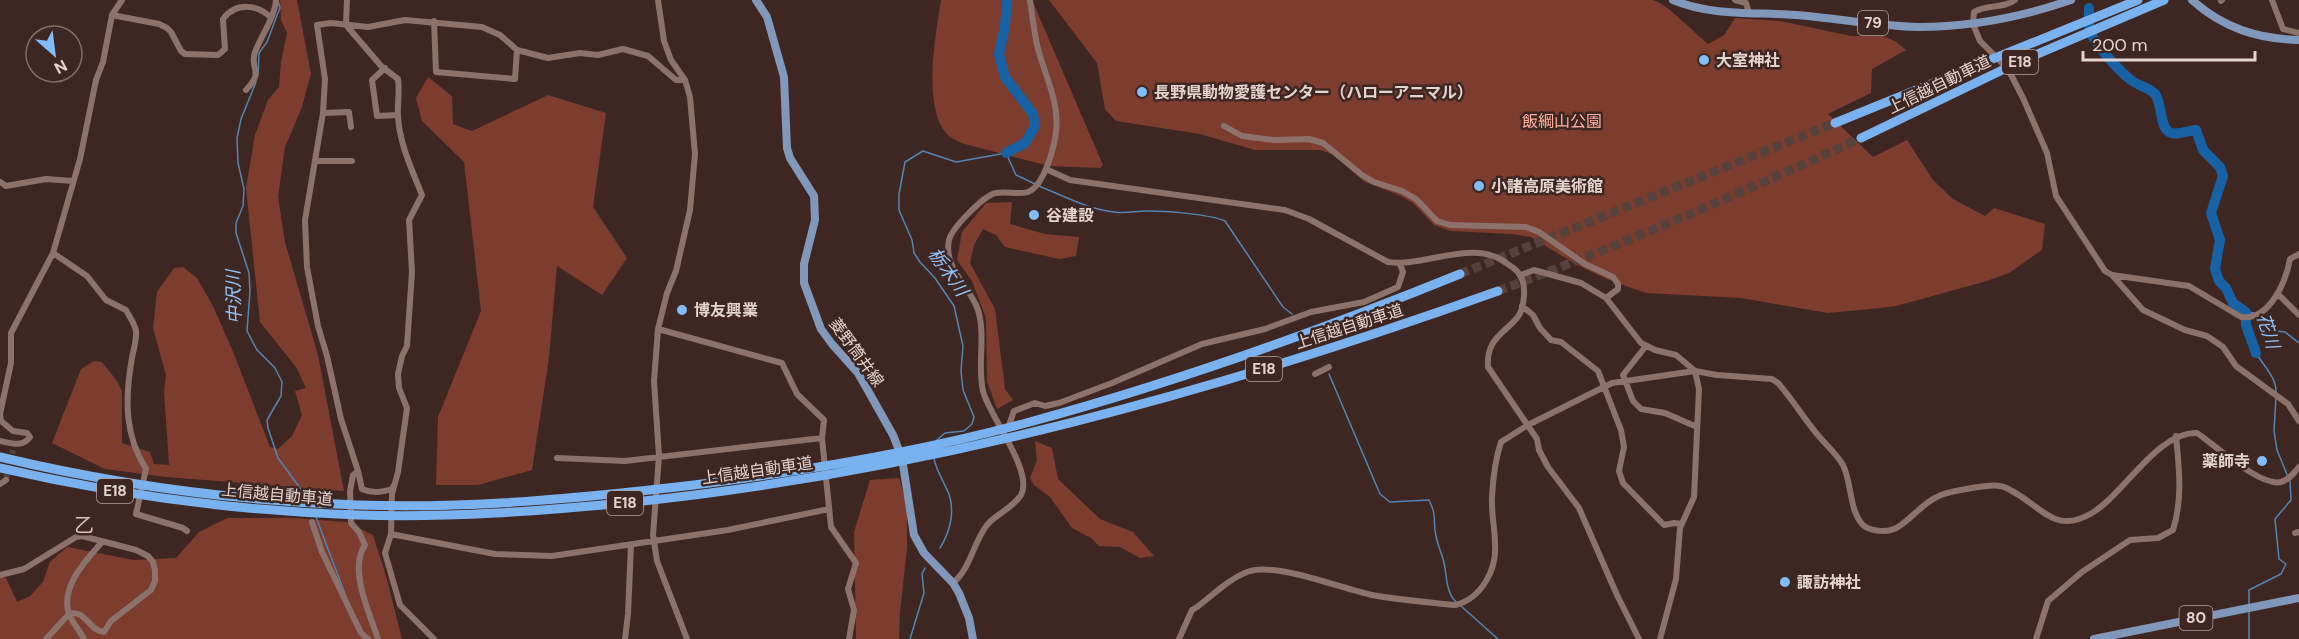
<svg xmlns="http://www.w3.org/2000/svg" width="2299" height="639" font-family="'DM Sans','Noto Sans JP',sans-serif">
<rect width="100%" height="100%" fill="#3e2722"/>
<!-- green -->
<path fill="#7c3c2e" d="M280,0H297L311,74L302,107L285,147L278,197L285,242L318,355L344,491L166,477L105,469L52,443L81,369L94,361L102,362L117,381L122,391V443L150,452L154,464L169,465L164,392L166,375L153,328L157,292L174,268L183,267L197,278L213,306L234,354L270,447L278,449L292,436L302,415L295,391L306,388L296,367L260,322L246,188L255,135L268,100L279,87L281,62L287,33L281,20Z
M941,0H1032L1103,165L1100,168L1049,166L961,143C957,141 952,138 949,136C921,110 936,33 941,0Z
M1049,0H1653C1669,5 1693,32 1708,44L1724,35L1735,18L1781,21L1851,36H1883L1895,41L1906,50L1872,69L1871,93L1828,114L1873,157L1907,140L1933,180L1953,199L1985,216L1994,208L2045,224L2042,250L2009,273L1987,281L1896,306L1880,308L1828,313L1741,298L1646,293L1609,280L1577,265L1531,237L1512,234L1450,231L1434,225L1413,203L1401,196L1365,182L1332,154L1320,150H1255L1200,134L1116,121L1105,109L1097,63Z
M428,77L452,96L453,124L472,131L548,95L606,113L593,207L627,258L602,295L557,266L549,358L532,470L478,485H436L438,417L481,311L464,162L422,121L416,98Z
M1012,202L1010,224L1045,234L1079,237L1076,256L1059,259L1005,247L996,235L983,229L974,245L970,263L995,309L1005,389L1013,400L997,409L987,381L986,318L972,281L957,260L962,232L986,203Z
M1035,441L1052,448L1058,479L1100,519L1133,532L1154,556L1140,558L1120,547L1099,546L1091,538L1072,528L1050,497L1034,485L1030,478L1037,460Z
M899,478L907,506V548L900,613L899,639H856L854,532L870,480Z
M227,518H294L346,522L373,535L386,576L402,639H0V577L6,578L17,602L30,596L43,582L50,562L67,547L134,560L176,558L199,532Z"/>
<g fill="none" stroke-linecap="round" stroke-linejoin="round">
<!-- stream -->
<path stroke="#5484b1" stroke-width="1.5" d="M258,75L259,53L267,42L276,18L280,8L278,1
M256,82L241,119L237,138L238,163L244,189L243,206L236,223V233L249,273L250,291L247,331L257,350L275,368L282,382L281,396L267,420L268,428L278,458L308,499
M1039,186C1064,196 1087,209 1114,212C1125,214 1136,211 1147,211C1166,211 1209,214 1225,221L1283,307L1292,314
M2246,312L2254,313
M2258,316L2276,331L2285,332L2299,343
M2256,353C2263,365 2277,378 2276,393
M1329,374L1380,494L1390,502L1429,500C1438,519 1432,519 1436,536C1438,547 1444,558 1445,568C1447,581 1447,594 1457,603
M2276,397L2274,431L2277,450L2288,477
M937,440L945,433L964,431L972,424L974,417L963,390L961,371L963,346L954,306L935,278L920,262L914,253L912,240L899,210V194L905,162L923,151L956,162L1006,153L1016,175L1035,184
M934,459C937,472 944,482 949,494C955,512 950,532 940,548
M316,517L345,594
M2249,605V590L2281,574L2286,564L2279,559L2275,519L2291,500L2290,481
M1461,606L1498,639
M910,639L924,593L922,574L925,568
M2249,639V610"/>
<!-- river -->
<path stroke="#1762a4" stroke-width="10" d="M2089,8C2089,15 2088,24 2090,31C2094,43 2121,73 2131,80C2138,86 2149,87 2155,94C2163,105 2159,126 2169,132C2175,136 2188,131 2196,130L2203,150L2220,167L2223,176L2211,213L2220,240L2215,269L2219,281L2226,288L2233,303L2246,312V325L2256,353
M1006,153L1025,143L1035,126L1033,114L1005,77L999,54L1005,26L1007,0"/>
<!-- minor-tunnel -->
<path stroke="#57413c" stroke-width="6" stroke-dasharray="6 3" stroke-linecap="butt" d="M6,480L13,450"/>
<!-- highway-tunnel -->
<path stroke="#57413c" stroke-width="9" stroke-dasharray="9 4.5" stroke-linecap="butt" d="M1460,274L1835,123
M1498,291C1621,245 1742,193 1861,138"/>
<!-- minor -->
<path stroke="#8d726b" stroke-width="6" d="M347,0L346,25L382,67L398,79C400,92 397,104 398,117C400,145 412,170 422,195L409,220L412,272L407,346L402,356L398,374L399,388L407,408L398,472L392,494L391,534L385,553L400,605L434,639
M658,0L664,41L671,60L685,80L690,97L695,154L690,210L676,271L667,293L658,329L654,381L659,456L653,535L657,561L687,639
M1735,0L1746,3L1749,13
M2015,0C2004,9 1986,4 1974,12L1973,24L1980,41L2008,69L2023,98L2047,153L2056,196L2105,271L2112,275L2189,286L2241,317C2270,321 2286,281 2290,259L2299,254
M2272,0L2283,29L2299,33
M2221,1L2222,0
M112,15L159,24L167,28L171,32L181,51L185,54L218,55L225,49L223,19C236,2 258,4 271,18
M434,21L436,72L515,79L517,50
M385,68L372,80L377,116L398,115
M246,90C265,71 249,69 255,52C261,36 275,17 276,0
M323,113L349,112L351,127
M1224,126L1242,136L1274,140L1309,139L1323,143L1362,175L1374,182L1402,191L1416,199L1437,221L1450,225L1526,227L1539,232L1585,264L1613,277L1618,284V289L1606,298
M316,161H352
M1046,169L1070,180L1285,210L1309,219L1388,262C1425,268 1476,236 1509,265C1512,267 1517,270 1519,274C1527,284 1525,308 1517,318C1502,335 1486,340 1488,367L1537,439L1539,450L1548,467L1579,508L1617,595L1639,639
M0,182L6,186L46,179L73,181
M53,253L87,276L106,300L126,310C129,316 135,324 136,331C137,341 132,354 131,364C125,401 125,436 146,469L136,514L183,528L187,531
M1521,275L1534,270L1581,283L1606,298L1641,343L1655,350L1676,355L1695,371L1699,389L1694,497L1680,528L1676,579L1660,639
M2112,275L2143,310L2185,330L2207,336L2223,347L2236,366L2288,404L2299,421
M2278,294L2299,315
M1522,306L1533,315L1540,328L1551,340L1561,342L1598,371L1621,430L1624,447L1619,471L1623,483L1664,525L1674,523L1682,524
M658,329L782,363L797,394L824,420L822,438L831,527L856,563L848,589L854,610L849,639
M1646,346L1623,375L1633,401L1641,409L1665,413L1697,427
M1315,374L1329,367
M1008,428L1014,411L1035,403L1045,406L1059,403L1112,383L1202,344L1265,329L1311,312L1364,302L1398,287L1403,272L1400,264
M0,441C11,443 22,448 30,437L27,433L13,431L1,421L0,414L11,363V333L53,253L80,159L96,80L103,62L112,15L122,0
M557,458L625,461L822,438
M358,471L362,489C373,494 382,492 392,489L394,485
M0,484L6,480
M312,522L322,552L361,633L368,639
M2295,533L2299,532
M391,534L495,554L552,556L728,530L829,509
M0,575L24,569L76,537L82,536L136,550L148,556L153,562L155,570V581L151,590L111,621L104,632C89,631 86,609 69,614L46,639
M953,583C971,568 973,543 987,525C996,514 1013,508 1021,495C1034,471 989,416 983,391C977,365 986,336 978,310C970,286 943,269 949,240C952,228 984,195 996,193C1006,191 1018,195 1028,192C1044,186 1054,148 1056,132C1060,102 1044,74 1037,45C1034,30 1032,15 1030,0
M84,639C80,631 72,622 69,614C60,587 86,560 102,542
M378,639C370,613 348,570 365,545L359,532L351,523L350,491L353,475L358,471L341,419L327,356L318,326L307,267L305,220L323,113L325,79L317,25L331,23L368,27L405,20L482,27L500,35L517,50L548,58L580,53L598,55L623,49L648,56L676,80H685
M625,639L628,614L631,545
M1179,639L1192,610L1197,607C1213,595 1231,577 1250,571C1279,563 1342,589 1372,595C1399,600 1427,602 1455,605C1481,599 1497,570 1495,544C1495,528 1491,513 1492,497C1493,478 1495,460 1501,442L1528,425L1612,383L1695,371L1717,375L1772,379L1778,383C1792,399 1803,417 1817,434C1825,444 1836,453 1843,465C1852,483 1849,511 1863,525C1871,532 1889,533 1898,527C1913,518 1923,502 1941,495C1951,491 1990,484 2000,486C2004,486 2008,489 2012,491C2042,507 2055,535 2092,513C2124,494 2158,431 2197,433C2215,445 2260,487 2281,482C2289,480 2294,473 2299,467
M2036,639L2048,601L2082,572L2130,540L2158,538L2173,530C2183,498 2179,468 2176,436"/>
<!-- major -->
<path stroke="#8198ba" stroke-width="8" d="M756,0L767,17L784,77L787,148L790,158L814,196L815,220L804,264V283L821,329L832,344L858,373L893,435L902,458L914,535L924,553L953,583L959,593L969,618L973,639
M1673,0C1711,16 1754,12 1795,15C1836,18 1877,26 1918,27C1970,27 2022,17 2071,0
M2192,0C2223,28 2258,39 2299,40
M2094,639L2299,598"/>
<!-- highway -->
<path stroke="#79b2ee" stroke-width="9" d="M1835,123L2138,0
M1861,138L2021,61L2164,0
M0,457C117,485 237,501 357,505C469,509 583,498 694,485C806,471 918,452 1026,423C1174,383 1317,332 1460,274
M0,468C117,495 238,511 358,515C450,518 542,511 634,502C929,471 1219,391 1498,291"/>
</g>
<!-- markers -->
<g fill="#82bcfa" stroke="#3e2722" stroke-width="2">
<circle cx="1704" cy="60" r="6"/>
<circle cx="1142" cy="92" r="6"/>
<circle cx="1479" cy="186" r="6"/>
<circle cx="1034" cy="215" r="6"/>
<circle cx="682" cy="310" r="6"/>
<circle cx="2262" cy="461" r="6"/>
<circle cx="1785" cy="582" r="6"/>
</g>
<g text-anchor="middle" stroke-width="5" stroke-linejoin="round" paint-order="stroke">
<!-- shield labels -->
<g fill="#3e2722" stroke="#b2a09c" stroke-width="1.5">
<rect x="1858" y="11" width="30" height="24" rx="4.5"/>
<rect x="2002" y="50" width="36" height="24" rx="4.5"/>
<rect x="1246" y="357" width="36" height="24" rx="4.5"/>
<rect x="97" y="479" width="36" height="24" rx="4.5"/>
<rect x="607" y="491" width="36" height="24" rx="4.5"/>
<rect x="2179.5" y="606" width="33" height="24" rx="4.5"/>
</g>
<g font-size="15" font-weight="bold" fill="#e4d4d0">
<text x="1873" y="28">79</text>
<text x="2020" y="67">E18</text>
<text x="1264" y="374">E18</text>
<text x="115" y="496">E18</text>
<text x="625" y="508">E18</text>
<text x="2196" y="623">80</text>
</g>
<!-- poi labels -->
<g font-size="16" font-weight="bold" fill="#e4d4d0" stroke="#3e2722" text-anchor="start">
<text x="1716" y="66">大室神社</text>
<text x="1154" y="98">長野県動物愛護センター（ハローアニマル）</text>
<text x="1491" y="192">小諸高原美術館</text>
<text x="1046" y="221">谷建設</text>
<text x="694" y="316">博友興業</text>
<text x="2250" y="467" text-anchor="end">薬師寺</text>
<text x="1797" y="588">諏訪神社</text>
</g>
<!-- street labels -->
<g font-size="16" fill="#e4d4d0" stroke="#3e2722">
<text transform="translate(1939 84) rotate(-26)" y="6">上信越自動車道</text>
<text transform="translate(1349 326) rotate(-18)" y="6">上信越自動車道</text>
<text transform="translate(857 352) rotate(54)" y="6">菱野筒井線</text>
<text transform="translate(757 470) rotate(-8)" y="6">上信越自動車道</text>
<text transform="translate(277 494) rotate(5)" y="6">上信越自動車道</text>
</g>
<!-- park labels -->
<g font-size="16" fill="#fdb09f" stroke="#3e2722">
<text x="1562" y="127">飯綱山公園</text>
</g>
<!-- water labels -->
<g font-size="18" font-style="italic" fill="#90c3fa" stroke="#3e2722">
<text transform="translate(948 272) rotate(55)" y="6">栃木川</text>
<text transform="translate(234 297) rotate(-92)" y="6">中沢川</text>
<text transform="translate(2268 331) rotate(72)" y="6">花川</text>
</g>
<!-- quarter labels -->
<g font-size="20" fill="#ddbfb8" stroke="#3e2722">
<text x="84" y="532">乙</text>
</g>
</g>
<!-- north arrow -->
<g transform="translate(54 54) rotate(152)"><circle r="28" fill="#3e2722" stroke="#806c68" stroke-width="1.5"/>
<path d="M0-4.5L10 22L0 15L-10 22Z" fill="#82bcfa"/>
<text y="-9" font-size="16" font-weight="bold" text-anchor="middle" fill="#e4d4d0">N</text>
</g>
<!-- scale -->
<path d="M2083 51v9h172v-9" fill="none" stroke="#e4d4d0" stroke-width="3"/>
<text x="2092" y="51" font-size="18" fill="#e4d4d0" stroke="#3e2722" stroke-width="4.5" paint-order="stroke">200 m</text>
</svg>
